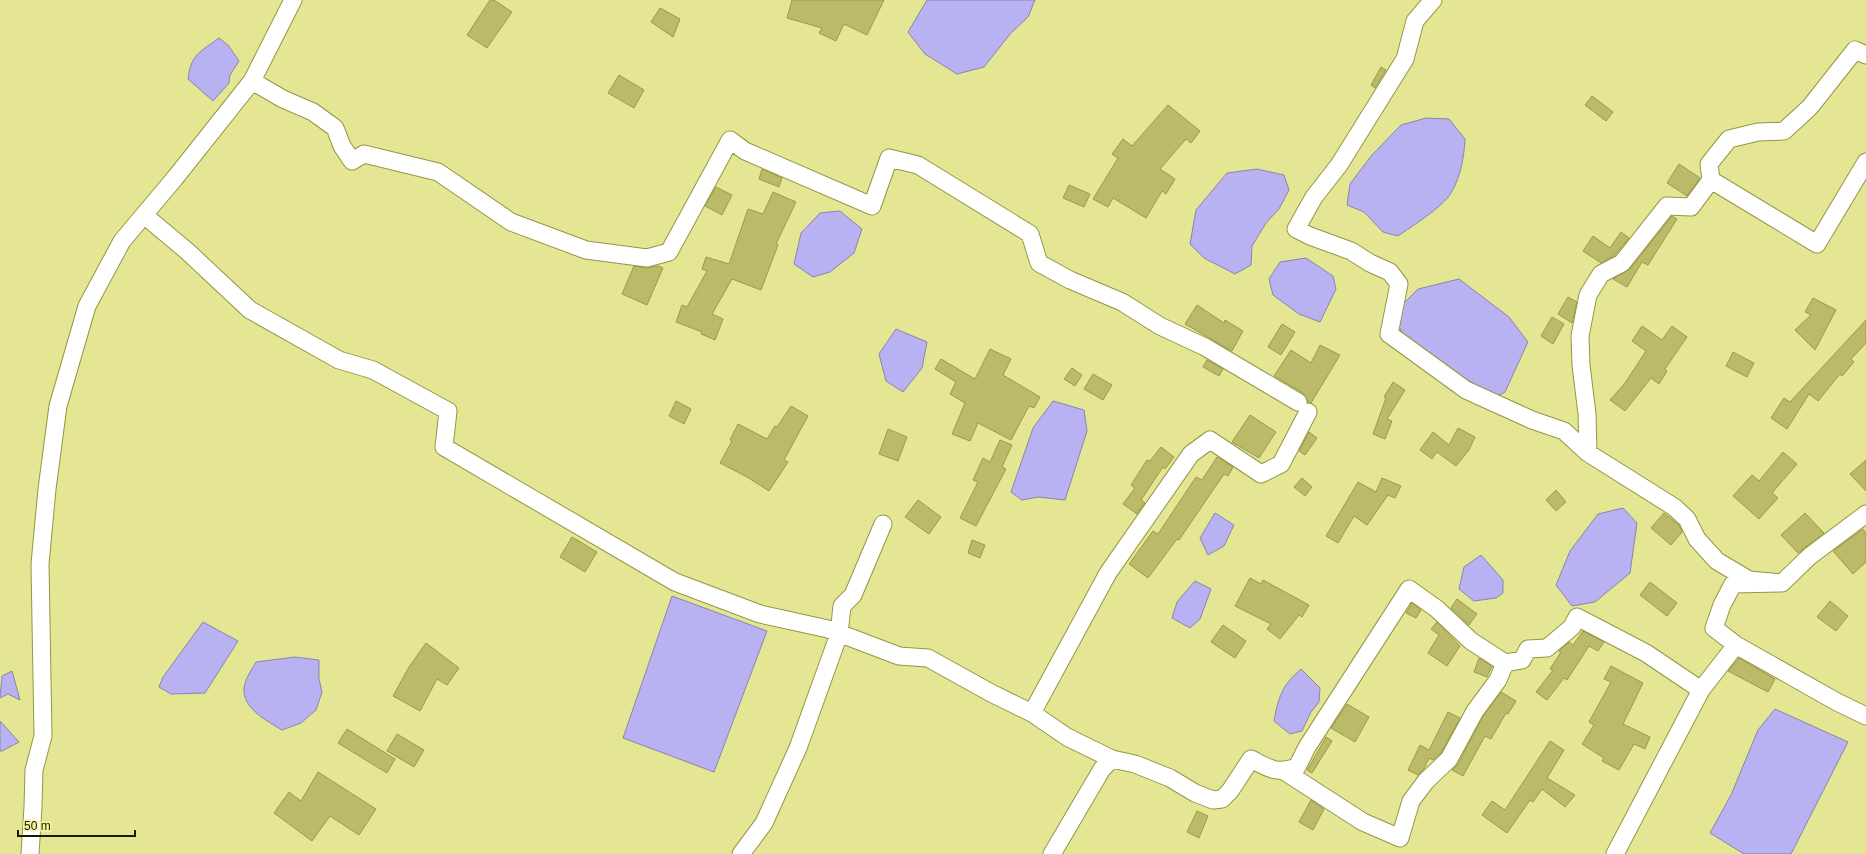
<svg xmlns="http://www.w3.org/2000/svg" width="1866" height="854" font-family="Helvetica,sans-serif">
<rect width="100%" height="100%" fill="#e5e693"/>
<!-- water -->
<path fill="#b8b2f2" stroke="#8985a9" d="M927,0H1035L1028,17L1011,33L984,67L957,74L925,54L908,32Z
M219,38L228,45L239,61L230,75L229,83L213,101L188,79C191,54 200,52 219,38Z
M1426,118L1449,119L1465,139C1464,157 1461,176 1451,193C1443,207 1412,226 1398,236L1383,232L1364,212L1347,205L1350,184L1372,155L1401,125Z
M1257,169L1284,175L1289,190L1279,209L1266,223L1252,246L1251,265L1235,274L1204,258L1190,244L1196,210L1227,173Z
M840,211L862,229L854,253L830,272L813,277L794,264L801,233L820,213Z
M1306,258L1333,276L1336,289L1320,322L1299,314L1273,295L1269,279L1280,262Z
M1459,279L1509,317L1528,342L1505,392L1496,397L1436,361L1406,339L1397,323L1404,303L1418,289Z
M896,329L927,342L922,368L903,392L886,381L879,354Z
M1053,401L1084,410L1087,431L1065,500L1038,497L1022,500L1011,492L1033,428Z
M1623,508L1637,523L1630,573L1595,602L1572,606L1556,585L1570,551L1598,514Z
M1215,513L1234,525L1224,546L1208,555L1200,538Z
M1481,555L1503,580V593L1496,598L1474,601L1459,589L1464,567Z
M1195,581L1211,589L1200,619L1190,628L1172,618L1177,602Z
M672,596L767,631L714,772L623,738Z
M203,622L238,641L205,693L171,694L159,687L163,677Z
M295,657L319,660V679L322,692L316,710L301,723L282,730C267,721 242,708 244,688C245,679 252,669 256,662Z
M1301,669L1320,688L1319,702L1311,712L1302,731L1290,734L1274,721C1278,698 1282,685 1301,669Z
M12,671L20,700L8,694L0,698L2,676Z
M1775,709L1848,742L1791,854H1744L1710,833L1731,795L1758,730Z
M0,721L19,742L2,751H0Z"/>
<!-- building -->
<path fill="#baba69" stroke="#9b9a49" d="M490,0H494L512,12L487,48L467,35Z
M792,0H884L867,35L844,24L836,41L819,33L822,28L787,18Z
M660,8L680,19L673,37L651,22Z
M1381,67L1386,70L1375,88L1371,85Z
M619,75L644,90L634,108L608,93Z
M1592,96L1613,112L1606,121L1585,105Z
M1168,105L1200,131L1191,143L1186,139L1160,169L1175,179L1166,194L1162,191L1146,218L1113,198L1108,207L1093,199L1118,158L1112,154L1123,139L1132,146Z
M1679,164L1700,178L1687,196L1667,183Z
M762,169L782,178L779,187L759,179Z
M1069,185L1090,194L1084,207L1063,198Z
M716,187L732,195L722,215L705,206Z
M773,192L796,202L776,244L778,245L761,290L732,279L712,314L723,319L715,340L701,334L702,332L676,322L682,305L687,307L707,271L702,269L706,257L729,264L748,209L763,214Z
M1672,216L1677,219L1648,265L1642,262L1627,287L1613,279L1630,269Z
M1621,232L1629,238L1615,255L1601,263L1583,251L1593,236L1610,248Z
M634,266L646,268L658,266L663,268L647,305L622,294Z
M1568,297L1577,302L1572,323L1558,314Z
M1813,298L1836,310L1815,350L1795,330L1811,315L1805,312Z
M1197,305L1224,323L1225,320L1243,331L1232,351L1185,324Z
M1552,317L1564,324L1553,344L1541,336Z
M1866,320V343L1851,359L1854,362L1842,376L1840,374L1818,401L1809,394L1787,429L1771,418L1784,398L1790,402Z
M1282,324L1295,332L1281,355L1268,347Z
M1642,326L1662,340L1672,326L1687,337L1665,369L1667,371L1659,384L1651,378L1625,411L1610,400L1625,383L1646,351L1632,341Z
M1320,345L1340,355L1311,403L1308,402L1303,393L1274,376L1291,350L1311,363Z
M990,349L1011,359L1003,375L1040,397L1034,408L1029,406L1011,440L978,423L970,441L952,434L965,403L950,394L956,382L935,369L941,359L975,379Z
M1733,352L1754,363L1747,377L1726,366Z
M1207,360L1223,369L1219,376L1203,367Z
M1072,368L1082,375L1075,386L1064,379Z
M1093,374L1112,385L1103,400L1084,389Z
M1393,382L1405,390L1387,419L1392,421L1385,439L1373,434L1386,398L1384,397Z
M676,401L691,409L684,424L669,416Z
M791,406L808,416L784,460L788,462L769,491L747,477L720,463L732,441L730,440L738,424L767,439L775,426L777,427Z
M1250,415L1276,432L1259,458L1232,442Z
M1458,428L1475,437L1469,450L1456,466L1437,452L1432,459L1420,450L1433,432L1449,445Z
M888,429L907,437L898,461L879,454Z
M1309,432L1317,438L1305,455L1299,451Z
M1000,440L1012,445L1002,467L1006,469L976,526L960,518L978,482L973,480L983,458L990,462Z
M1161,447L1174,457L1165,469L1163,467L1141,500L1145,503L1137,514L1123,504L1135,488L1131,485L1147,460L1150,461Z
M1783,452L1797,464L1772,493L1778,498L1759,519L1733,496L1752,475L1759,481Z
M1217,457L1233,467L1228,476L1224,474L1179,540L1177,539L1148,578L1129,564L1153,531L1158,534L1196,477L1202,480Z
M1866,460V491L1850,474Z
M1302,478L1312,487L1305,496L1294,487Z
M1382,478L1401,486L1395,498L1388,495L1367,525L1354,516L1338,543L1326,536L1358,482L1376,492Z
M1556,490L1566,502L1556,511L1546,500Z
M918,500L941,517L929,534L905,517Z
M1664,513L1679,525L1682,532L1671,545L1651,528Z
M1805,513L1824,533L1798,553L1781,535Z
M1863,529L1866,533V562L1853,574L1833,551Z
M572,537L597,552L585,572L560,557Z
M972,540L985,545L980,558L968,553Z
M1250,578L1261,584L1263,580L1309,605L1302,617L1299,615L1280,639L1267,629L1271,624L1235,606Z
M1650,582L1677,603L1667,616L1640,595Z
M1457,599L1477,614L1469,625L1451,608Z
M1830,601L1848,616L1836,631L1817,617Z
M1412,603L1421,610L1416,618L1406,613Z
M1437,622L1460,646L1447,666L1428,653L1439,635L1431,629Z
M1223,625L1246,641L1235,658L1211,642Z
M1583,631L1604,642L1598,651L1589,646L1567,680L1564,678L1547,700L1536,692L1553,670L1550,669L1561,652L1559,651L1569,642L1573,645Z
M426,643L459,668L447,685L437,679L420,711L393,696L409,667Z
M1479,658L1492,666L1487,677L1474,672Z
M1739,658L1775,679L1768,692L1728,671Z
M1611,666L1643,683L1623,724L1650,737L1645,749L1634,744L1619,770L1602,761L1604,758L1582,744L1594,725L1589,722L1611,682L1604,679Z
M1501,692L1516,701L1508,714L1506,713L1491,739L1485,736L1463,776L1452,770L1458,764L1483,716Z
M1347,704L1369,717L1355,742L1331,728Z
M1448,712L1460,718L1441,753L1433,760L1429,758L1424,769L1418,775L1408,770L1420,745L1429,750Z
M347,729L395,759L387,773L338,743Z
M397,734L424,750L414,767L387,751Z
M1326,737L1332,741L1312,773L1307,770Z
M1550,741L1564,750L1547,778L1575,795L1565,807L1542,789L1533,802L1530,800L1507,833L1482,815L1492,801L1505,810Z
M318,772L376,809L359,835L330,816L312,841L274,813L289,792L301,801Z
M1311,800L1324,809L1313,830L1299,822Z
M1197,811L1208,816L1199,838L1187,832Z"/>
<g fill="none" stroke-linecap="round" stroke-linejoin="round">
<!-- minor casing -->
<g stroke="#969544" stroke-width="19">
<path id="minor" d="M1433,0L1415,21L1405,59L1339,165L1314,197L1296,229L1310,236L1351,251L1370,263L1390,272L1399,284L1389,334L1466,390L1532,420L1564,431L1588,453L1674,507L1687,519L1697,539L1717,561L1749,580L1782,583
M252,81L283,99L313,112L335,128L342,146L352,161L364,154L438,172L511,222L586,250L647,258L669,252L730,140L745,151L872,206L889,158L918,165L1030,234L1039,263L1070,280L1122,302L1160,326L1205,347L1298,402
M1711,180L1817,244L1866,162
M144,215L187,251L250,310L339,360L373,370L448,411L444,447L675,582L760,614L828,629L899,656L928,658L991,693L1032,713L1067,737L1112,759L1135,764L1170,778L1195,793L1213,800L1222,799L1230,791L1251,759C1270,769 1276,774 1297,767L1307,747L1409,589L1437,609L1471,641L1505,663L1522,660L1528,649L1547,648L1572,627L1577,617L1646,653L1701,690
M1588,453L1587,414L1581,365L1580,336L1588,295L1601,274L1622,263L1667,206L1691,207L1711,180L1709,164L1729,139L1758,132L1784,131L1810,107L1855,50L1866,55
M1736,645L1837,702L1866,716
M1032,713L1108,573L1191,454L1210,440L1261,474L1281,464L1308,412
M1284,771L1363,822L1400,838L1411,801L1426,781L1449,759L1475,711L1498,680L1505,663
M30,854L33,807L34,770L43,736L40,564L47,489L58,406L87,306L122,241L175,178L252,81L293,0
M741,854L764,823L798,748L839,634L842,606L853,595L883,524
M1052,854L1102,769L1112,759
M1615,854L1701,690L1736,645L1714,628L1722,605L1733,584L1782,583L1810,556L1866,514"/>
</g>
<!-- minor -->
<use href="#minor" stroke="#fff" stroke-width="17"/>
</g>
<!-- scale -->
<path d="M18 830v6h117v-6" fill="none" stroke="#1c1b00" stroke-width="2"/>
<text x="24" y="830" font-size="12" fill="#1c1b00" stroke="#f3f3a0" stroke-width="3" paint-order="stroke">50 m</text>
</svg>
